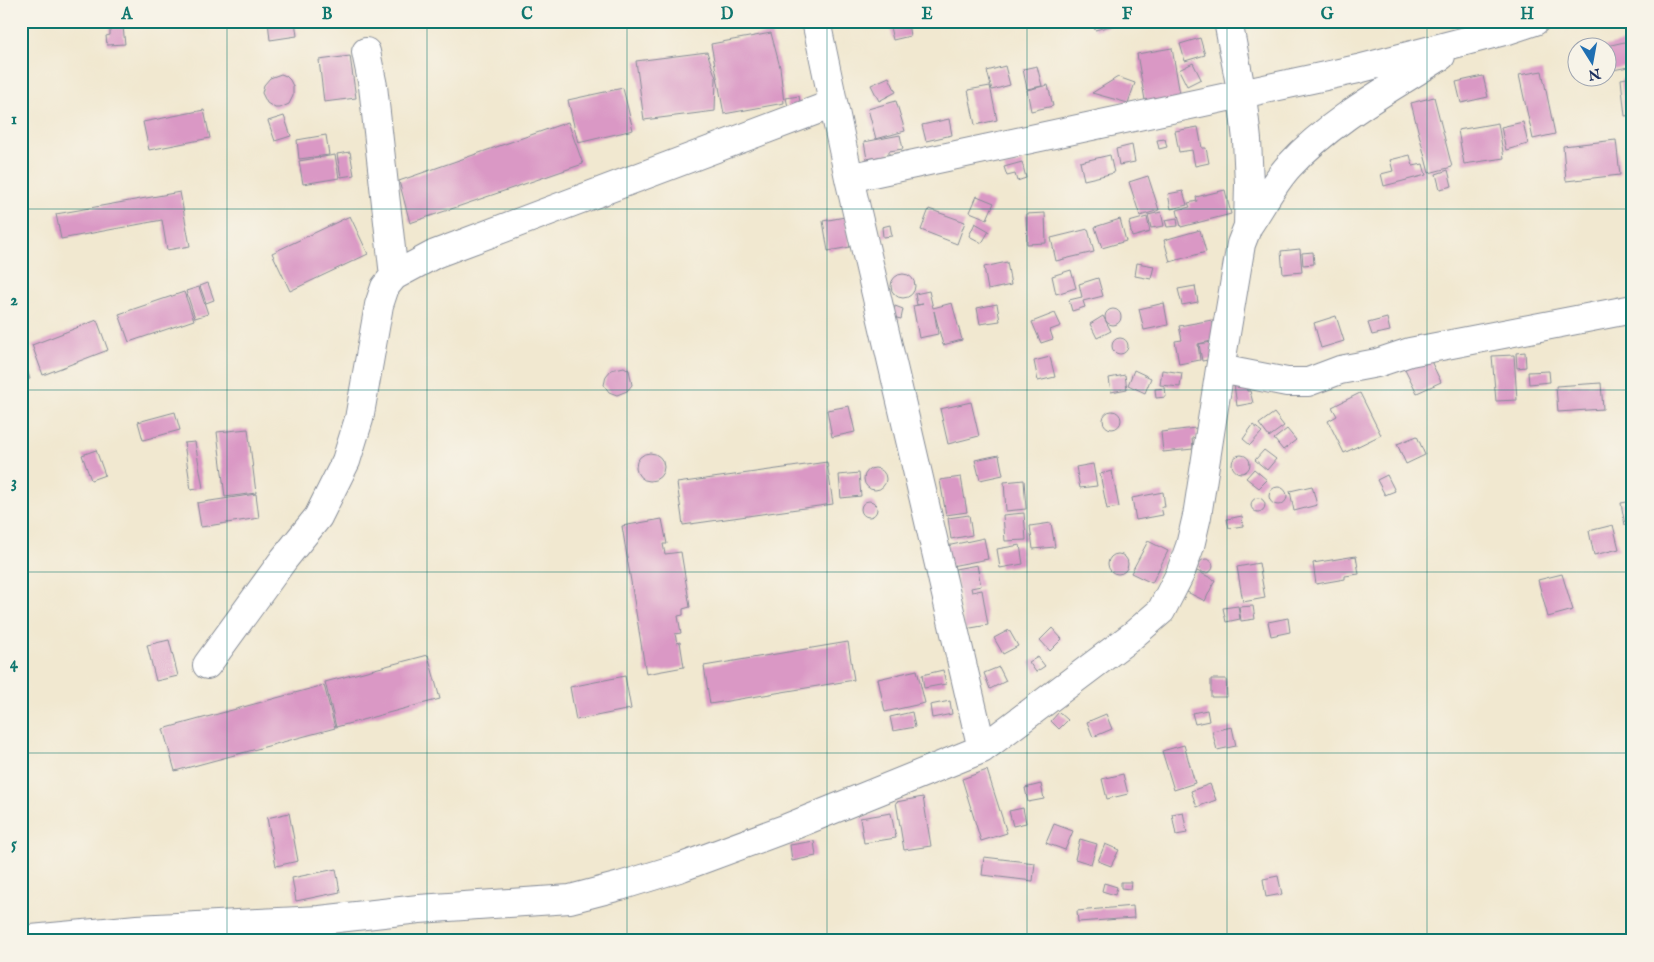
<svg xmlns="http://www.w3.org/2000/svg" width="1654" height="962" font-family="'IM FELL English',serif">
<rect width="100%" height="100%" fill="#f7f3e8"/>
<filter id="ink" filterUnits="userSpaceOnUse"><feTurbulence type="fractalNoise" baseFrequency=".02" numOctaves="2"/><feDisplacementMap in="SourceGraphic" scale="10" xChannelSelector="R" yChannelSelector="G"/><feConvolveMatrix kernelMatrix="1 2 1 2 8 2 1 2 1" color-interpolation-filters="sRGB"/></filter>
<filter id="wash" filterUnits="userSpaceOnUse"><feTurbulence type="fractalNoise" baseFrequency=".0096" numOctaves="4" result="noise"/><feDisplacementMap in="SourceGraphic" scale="20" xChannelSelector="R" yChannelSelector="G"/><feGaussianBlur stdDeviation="1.12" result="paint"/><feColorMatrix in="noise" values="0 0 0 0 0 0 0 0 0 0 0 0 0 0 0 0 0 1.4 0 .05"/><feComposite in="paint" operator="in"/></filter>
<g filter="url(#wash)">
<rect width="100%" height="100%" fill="#f1e8d0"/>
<g id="blocks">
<!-- building -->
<path fill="#da98c5" d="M268,21H295L297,36L270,40Z
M728,21H744V22L728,25Z
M984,21H1004V23L984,24Z
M1092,21H1125V22L1095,30Z
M908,23L910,36L893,40L890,27Z
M110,27H123L125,44L107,45L106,36L110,35Z
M771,33L780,67L784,103L724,114L711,44Z
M1200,38L1205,55L1185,61L1180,44Z
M1629,41L1633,66L1608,71L1606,48L1602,47Z
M1172,48L1181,100L1146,106L1137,54Z
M707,52L716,78L715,111L644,120L636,61Z
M350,56L356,98L324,102L319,60Z
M1193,63L1201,79L1187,86L1179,70Z
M1005,66L1010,85L992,90L987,71Z
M1037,66L1042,86L1027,89L1023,69Z
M1542,71L1555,134L1533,139L1519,75Z
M281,74L286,76L290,80L293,86V96L289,104L280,108H275L267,103L262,93L264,85L270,78Z
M1483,76L1488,97L1461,103L1456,82Z
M889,77L896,92L879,101L871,85Z
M1118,77L1135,83L1128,103L1092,93Z
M1633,77V115L1625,116L1621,79Z
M1048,85L1053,106L1031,111L1027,90Z
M990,86L997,120L975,125L968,90Z
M623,88L633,130L578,143L568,100Z
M799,96L801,108L789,111L786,98Z
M1434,97L1452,167L1429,173L1411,103Z
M896,101L905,131L876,139L868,109Z
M204,110L210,138L149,150L143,122Z
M284,116L291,136L275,141L268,121Z
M949,119L952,135L926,141L922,125Z
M568,122L583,164L410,223L399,181Z
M1523,122L1528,144L1506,150L1501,127Z
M1498,123L1504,158L1464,164L1458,130Z
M1198,127L1202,148H1206L1209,163L1195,166L1192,150L1179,152L1175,131Z
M326,135L329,155L299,159L297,140Z
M900,135L903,149L889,151V155L867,159L864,142Z
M1165,139L1167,147L1159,149L1157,140Z
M1616,140L1620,175L1566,181L1563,146Z
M1132,145L1135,162L1119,165L1116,149Z
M350,152L354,175L341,177L337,154Z
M335,155L339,178L303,184L299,161Z
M1110,155L1114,173L1084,180L1080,162Z
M1410,155L1413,166L1423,164L1426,175L1384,186L1381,174L1393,171L1390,160Z
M1022,162L1026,178L1017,181L1015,174L1007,176L1004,167Z
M1448,170L1452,186L1440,189L1436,174Z
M1148,176L1159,210L1140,216L1129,182Z
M1225,190L1231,214L1181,227L1177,210L1190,207L1188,203L1197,201L1196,197Z
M1183,191L1187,205L1171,209L1168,194Z
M180,192L190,246L167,250L162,220L61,239L56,214Z
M977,196L994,203L987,219L970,212Z
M929,209L965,222L957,244L921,230Z
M1161,212L1164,226L1151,228L1148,215Z
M1045,213L1046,243L1027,244L1026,214Z
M350,216L368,254L290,291L272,253Z
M845,217L850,247L828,251L823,221Z
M1147,217L1150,232L1132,237L1129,222Z
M1177,218L1178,226L1167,227L1165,220Z
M1120,219L1126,241L1102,248L1095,227Z
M975,223L989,231L982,243L969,236Z
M890,225L892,236L883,237L882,227Z
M1088,229L1094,252L1056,261L1051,238Z
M1200,230L1206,252L1170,262L1164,240Z
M1300,249L1302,272L1283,274L1281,251Z
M1313,252L1314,264L1303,265L1302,253Z
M1007,262L1011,285L988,290L984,267Z
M1137,263L1154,266L1151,279L1135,276Z
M1071,270L1076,288L1056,294L1052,276Z
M891 286a12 12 0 1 1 24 0a12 12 0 1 1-24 0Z
M1098,278L1103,296L1083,301L1085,307L1072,311L1069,300L1082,297L1079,284Z
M208,283L214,300L206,303L200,286Z
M1195,286L1198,302L1182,305L1178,289Z
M199,287L208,314L195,318L186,291Z
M929,291L933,308L952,303L962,340L943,345L934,311L938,334L919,338L913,306L923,304L917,305L915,294Z
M184,292L194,320L129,342L119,314Z
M1164,303L1168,325L1144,330L1139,309Z
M997,304L1000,321L980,324L977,308Z
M895,306L903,309L901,319L893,317Z
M1105 317a8 8 0 1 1 16 0a8 8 0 1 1-16 0Z
M1055,313L1061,326L1050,330L1053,339L1041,343L1032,322Z
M1103,316L1111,331L1097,338L1090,324Z
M1336,316L1344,341L1321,348L1314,323Z
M1387,318L1390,331L1372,335L1368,323Z
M97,320L108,350L43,375L32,345Z
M1212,320L1216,340L1198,344L1200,360L1179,364L1175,341L1182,340L1179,326Z
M1112 346a8 8 0 1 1 16 0a8 8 0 1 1-16 0Z
M1212,342L1214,359L1202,361L1199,344Z
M21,351L30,379L21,381Z
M1525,352L1526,367L1517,368L1516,353Z
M1514,355L1517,400L1496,401L1492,356Z
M1050,357L1055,377L1038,381L1034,361Z
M1429,357L1441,382L1417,393L1405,369Z
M624,367L629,370L632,385L627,391L617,395L609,392L604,385L606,376L611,370Z
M1134,370L1151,378L1145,393L1128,385Z
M1162,370L1182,373L1180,387L1160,385Z
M1549,371L1550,382L1529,384L1528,372Z
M1125,375L1127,389L1111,392L1109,378Z
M1245,382L1247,391H1250L1253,403L1237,406L1234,384Z
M1601,383L1603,409L1558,412L1556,386Z
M1165,388L1166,397L1156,398L1155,389Z
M1360,393L1381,435L1344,453L1328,421L1337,416L1332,407Z
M971,402L979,436L948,444L940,409Z
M849,406L855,432L832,437L827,410Z
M1103 420a9 9 0 1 1 18 0a9 9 0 1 1-18 0Z
M175,412L180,430L143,440L138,422Z
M1274,413L1284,426L1269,437L1259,424Z
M1253,425L1262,432L1250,445L1243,439Z
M1196,428L1197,437L1192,438L1193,449L1163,452L1161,432Z
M248,429L256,493L225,497L217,432Z
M1287,429L1296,440L1283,450L1274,439Z
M1417,436L1425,455L1406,464L1397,444Z
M195,442L203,488L191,490L184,443Z
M96,450L105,475L91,480L82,455Z
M1264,450L1276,459L1267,470L1255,460Z
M636 467a14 14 0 1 1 28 0a14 14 0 1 1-28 0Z
M1232 464a9 9 0 1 1 18 0a9 9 0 1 1-18 0Z
M999,455L1003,475L980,480L975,460Z
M827,462L833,504L683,525L677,483Z
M1093,464L1097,486L1080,488L1076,467Z
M864 479a11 11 0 1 1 22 0a11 11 0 1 1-22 0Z
M1254,469L1267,480L1259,488L1246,478Z
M1112,471L1119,507L1107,509L1100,474Z
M859,473L861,496L841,498L839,475Z
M1387,475L1395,491L1385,495L1377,480Z
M961,477L967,512L946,515L940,480Z
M1024,480L1026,509L1006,511L1004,482Z
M1312,486L1317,505L1294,511L1290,491Z
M1269 496a9 9 0 1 1 18 0a9 9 0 1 1-18 0Z
M1163,492L1165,507H1161L1163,515L1136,520L1132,498Z
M256,494L259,518L201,527L197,503Z
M1251 505a7 7 0 1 1 14 0a7 7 0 1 1-14 0Z
M1633,501V524L1625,525L1621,503Z
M861 509a8 8 0 1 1 16 0a8 8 0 1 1-16 0Z
M1024,513L1026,540L1005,541L1003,515Z
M969,515L972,535L951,539L948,518Z
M1242,516L1243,526L1229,528L1227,519Z
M662,519L667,544H663L665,554L681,552L690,607L683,609V615L678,616L681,633L675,634L677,643L680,642L684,667L646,674L622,526Z
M1051,523L1055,547L1033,549L1030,526Z
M1613,525L1619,549L1594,555L1589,531Z
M984,538L988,559L946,567L942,547Z
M1148,541L1168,551L1152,583L1131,573Z
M1020,545L1023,564L1000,568L997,549Z
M1108 564a10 10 0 1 1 20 0a10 10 0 1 1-20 0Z
M1356,556L1359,574L1345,576V579L1316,584L1313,563Z
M1199 566a7 7 0 1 1 14 0a7 7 0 1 1-14 0Z
M1259,563L1265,598L1243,602L1237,567Z
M977,565L981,586L971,588L972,592L982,590L988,625L965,629L955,569Z
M1197,571L1215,580L1205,601L1187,592Z
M1633,573V594H1630L1628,574Z
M1562,574L1573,610L1548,617L1538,580Z
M1238,606L1240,619L1226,622L1223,608Z
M1253,606L1255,619L1241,621L1239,607Z
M1288,618L1290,632L1271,636L1268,622Z
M1052,628L1062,639L1050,651L1040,640Z
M1009,630L1018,646L1003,654L994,638Z
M169,640L178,676L156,681L147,645Z
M848,642L854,680L710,704L704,666Z
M428,655L440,699L336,727L325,682Z
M1038,657L1045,666L1036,672L1029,662Z
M999,667L1006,681L990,689L984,673Z
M917,670L925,703L885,712L878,679Z
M943,670L946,684L924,688L922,675Z
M625,676L631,709L576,720L570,687Z
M1211,679H1226L1227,697H1211Z
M324,685L335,728L175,771L163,729Z
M950,701L952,714L932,718L930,705Z
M1207,710L1209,721L1195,724L1192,713Z
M912,712L915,727L893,731L890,717Z
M1059,712L1068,720L1059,729L1051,721Z
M1106,714L1112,729L1093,737L1087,722Z
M1232,727L1236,746L1217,750L1212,731Z
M1184,745L1195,783L1174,790L1162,751Z
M987,770L1007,833L981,841L962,779Z
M1123,774L1128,794L1107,799L1102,779Z
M1041,784L1044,799L1028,802L1025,788Z
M1210,784L1216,800L1197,807L1191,791Z
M923,797L931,846L904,850L896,802Z
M1023,808L1026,823L1013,826L1009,811Z
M1183,812L1187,833L1176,835L1172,814Z
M289,813L298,861L276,866L267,818Z
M891,813L896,838L864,843L860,818Z
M1054,824L1073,831L1065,850L1046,843Z
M1080,839L1097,844L1091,864L1075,859Z
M814,841L816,856L792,861L790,845Z
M1105,844L1119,850L1111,866L1098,861Z
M984,857L1035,863L1033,881L982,875Z
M336,869L340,892L296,901L292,878Z
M1278,876L1282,894L1266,897L1263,879Z
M1121,882H1131L1130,889L1121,888Z
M1104,883L1117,887L1115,895L1102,891Z
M1133,906L1134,918L1078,922L1077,911Z
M306,928L309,941H270L269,937Z"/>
</g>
</g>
<g filter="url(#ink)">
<use href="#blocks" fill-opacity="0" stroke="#868c97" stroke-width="1"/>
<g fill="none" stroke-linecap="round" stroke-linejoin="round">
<!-- minor casing -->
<g stroke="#868c97" stroke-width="30">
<path id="minor" d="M816,21L849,178L982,749
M366,52L373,86L394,276
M849,178L1358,69L1508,30L1535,21
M1248,226C1261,207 1274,182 1289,166C1331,120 1389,89 1441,56
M1220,369L1287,382H1308L1340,370L1377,363L1410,352L1633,309
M207,665L284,559L318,517L346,461L359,419L379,305L385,287L394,276L435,254L833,104
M21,940L137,929L320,920L419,909L570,899L620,886L682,867L787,828L982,749L1132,636L1161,611L1180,574L1190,546L1197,516L1220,369L1241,244L1248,226L1249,183L1247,140L1242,95L1228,21"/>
</g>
<!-- minor -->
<use href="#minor" stroke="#fff" stroke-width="28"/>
</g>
</g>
<!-- grid -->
<path fill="none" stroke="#0f766e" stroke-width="1" stroke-opacity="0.55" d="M227,21V941M427,21V941M627,21V941M827,21V941M1027,21V941M1227,21V941M1427,21V941M21,209H1633M21,390H1633M21,572H1633M21,753H1633"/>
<!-- margin -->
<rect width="1654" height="962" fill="none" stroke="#f7f3e8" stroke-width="55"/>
<!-- north arrow -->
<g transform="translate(1592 62) rotate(169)"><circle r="24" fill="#f7f3e8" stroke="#9fa5b1"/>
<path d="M0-4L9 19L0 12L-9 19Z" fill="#1f6fb2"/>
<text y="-8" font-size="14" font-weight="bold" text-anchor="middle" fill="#1b2f5e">N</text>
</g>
<rect x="28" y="28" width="1598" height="906" fill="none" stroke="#0f766e" stroke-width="2"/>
<g font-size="16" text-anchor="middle" font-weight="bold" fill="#0f766e">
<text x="127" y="19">A</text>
<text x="327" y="19">B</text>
<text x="527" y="19">C</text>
<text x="727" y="19">D</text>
<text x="927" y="19">E</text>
<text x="1127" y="19">F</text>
<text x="1327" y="19">G</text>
<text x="1527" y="19">H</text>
<text x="14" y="124">1</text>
<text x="14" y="305">2</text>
<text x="14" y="487">3</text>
<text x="14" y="668">4</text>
<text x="14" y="849">5</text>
</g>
</svg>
